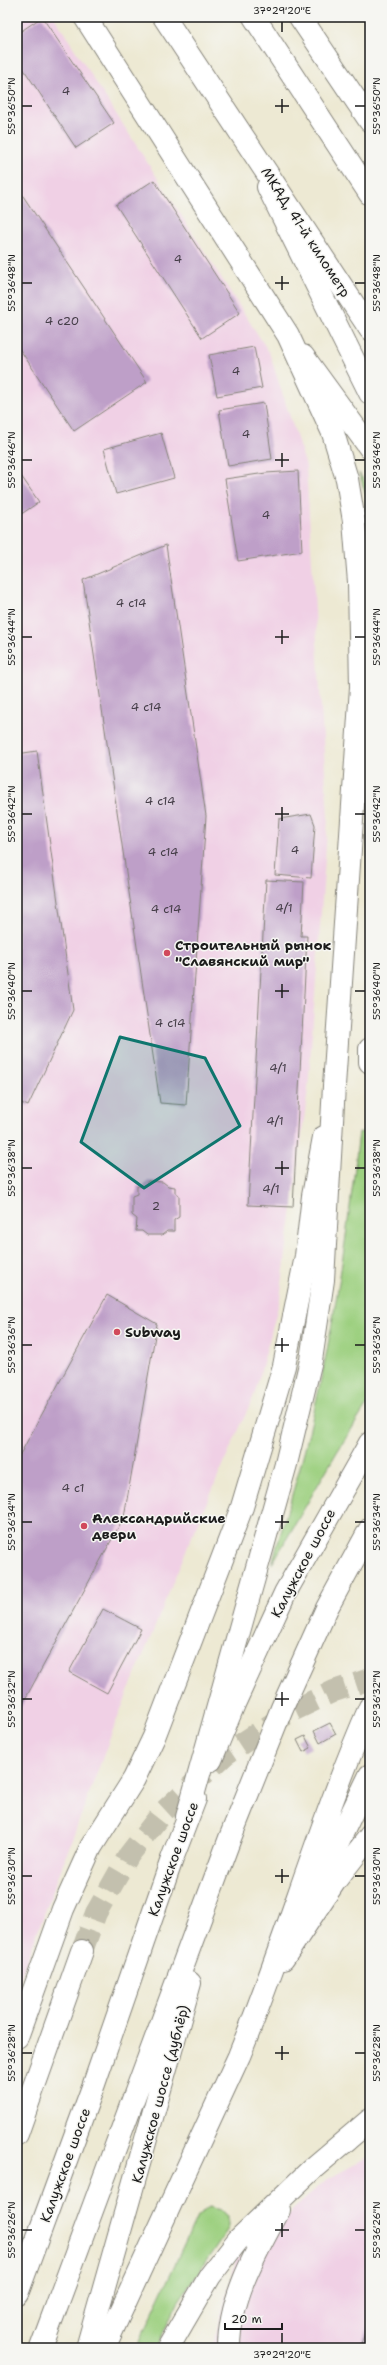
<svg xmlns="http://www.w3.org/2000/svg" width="387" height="2365" font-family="'Shantell Sans',sans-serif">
<rect width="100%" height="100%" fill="#f6f6f2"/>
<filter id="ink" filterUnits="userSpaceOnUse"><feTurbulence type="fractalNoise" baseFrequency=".025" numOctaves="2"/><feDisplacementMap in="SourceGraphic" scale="8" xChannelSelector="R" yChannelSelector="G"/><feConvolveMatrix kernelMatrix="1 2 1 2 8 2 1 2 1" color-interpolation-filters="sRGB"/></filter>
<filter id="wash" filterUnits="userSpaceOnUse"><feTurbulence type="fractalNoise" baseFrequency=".012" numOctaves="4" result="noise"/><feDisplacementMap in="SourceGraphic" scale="16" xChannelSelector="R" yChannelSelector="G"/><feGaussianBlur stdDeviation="0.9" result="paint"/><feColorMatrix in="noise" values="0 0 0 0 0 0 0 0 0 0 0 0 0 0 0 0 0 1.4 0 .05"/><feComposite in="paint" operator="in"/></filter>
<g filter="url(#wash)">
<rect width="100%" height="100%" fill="#ede9d3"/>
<!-- built -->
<path fill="#f0d0e5" d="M17,17H54L269,352L306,466L328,818L308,1089L280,1299L255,1393L195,1529L117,1719L17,1987Z
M370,2156V2348H212L236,2260L328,2179Z"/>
<!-- green -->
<path fill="#9dd080" stroke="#5c764e" d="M359,473L370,490V509Z
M359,1132L366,1133L370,1140V1400L337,1452L272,1564C285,1517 300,1471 311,1424C334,1328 348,1231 359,1132Z
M209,2207L222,2210L228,2217V2229L178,2302L156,2348H136L197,2217Z"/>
<g id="blocks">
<!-- building -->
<path fill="#be9fc8" d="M42,17L114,123L76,148L17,59V34Z
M154,180L240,313L202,338L116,205Z
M17,187L147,382L74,431L17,345Z
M254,347L262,388L217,396L209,355Z
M264,403L272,459L228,466L219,410Z
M161,433L174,478L116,494L104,449Z
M17,470L39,502L17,517Z
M298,471L302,551L238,561L225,479L266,473Z
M166,545L206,816L186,1105L160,1103L83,580Z
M37,751L73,1010L28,1106L17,1101V754Z
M311,814L315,825L311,878L275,875L279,819Z
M266,880L304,882L301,936H307L293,1207L248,1205Z
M148,1181L163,1182L168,1186L175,1187V1193L179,1196V1217L174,1220V1231H167L162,1235H147L142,1231H136L137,1219L132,1215V1196L137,1194V1186H144Z
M107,1295L157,1324L124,1517L17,1714V1460Z
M103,1609L141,1629L107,1693L69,1672Z
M330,1723L336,1734L320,1743L314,1731Z
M305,1736L311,1748L303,1752L297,1740Z
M370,2317V2348H360Z"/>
</g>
</g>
<g filter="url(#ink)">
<use href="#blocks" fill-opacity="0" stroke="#848278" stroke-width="1"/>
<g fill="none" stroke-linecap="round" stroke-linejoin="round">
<!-- highway-tunnel -->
<path stroke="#c3c0ae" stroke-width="22" stroke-dasharray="22 11" stroke-linecap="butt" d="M82,1951L96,1913L129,1855L162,1813L226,1754L290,1712L334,1691L370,1679"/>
<!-- street casing -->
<g stroke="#848278" stroke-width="24">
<path id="street" d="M283,1959L335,1881L370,1836
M17,2037L63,1909L91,1847L134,1779L154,1737L242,1507L284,1366L306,1256L313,1196L324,1137
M168,2348L210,2276L238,2240L311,2170L370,2120
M229,2348C229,2299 256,2252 279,2210"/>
</g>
<!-- primary casing -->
<g stroke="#848278" stroke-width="24">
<path id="primary" d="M268,187L370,393
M303,356L370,448
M370,1049V1062
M211,1760L234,1704L285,1593L370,1443
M17,2294L94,2084L172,1859L195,1799
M41,2348L230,1838L282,1708L327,1608L370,1529
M87,2348L190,1983"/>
</g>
<!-- highway casing -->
<g stroke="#848278" stroke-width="24">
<path id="highway" d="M85,17L288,335L333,433L347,479L354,521L359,582L361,687L334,1086L323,1280L311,1360L286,1464L187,1817
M164,17L370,329
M254,17L370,194
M300,17L370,121
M305,1911L370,1775
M17,2134L82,1951
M104,2348L239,2056C286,1941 320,1821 370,1707"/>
</g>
<!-- street -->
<use href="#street" stroke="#fff" stroke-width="22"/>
<!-- primary -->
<use href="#primary" stroke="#fff" stroke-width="22"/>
<!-- highway -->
<use href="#highway" stroke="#fff" stroke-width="22"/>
</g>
</g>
<!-- marked area -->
<path fill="#0f766e" fill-opacity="0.2" stroke="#0f766e" stroke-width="3" stroke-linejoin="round" d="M120,1037L205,1058L240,1126L144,1188L81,1142Z"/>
<!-- ticks -->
<path fill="none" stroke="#1c1c1c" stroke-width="1.5" d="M282,22V32M282,99V113M22,106H32M275,106H289M355,106H365M282,276V290M22,283H32M275,283H289M355,283H365M282,453V467M22,460H32M275,460H289M355,460H365M282,630V644M22,637H32M275,637H289M355,637H365M282,807V821M22,814H32M275,814H289M355,814H365M282,984V998M22,991H32M275,991H289M355,991H365M282,1161V1175M22,1168H32M275,1168H289M355,1168H365M282,1338V1352M22,1345H32M275,1345H289M355,1345H365M282,1515V1529M22,1522H32M275,1522H289M355,1522H365M282,1692V1706M22,1699H32M275,1699H289M355,1699H365M282,1869V1883M22,1876H32M275,1876H289M355,1876H365M282,2046V2060M22,2053H32M275,2053H289M355,2053H365M282,2223V2237M22,2230H32M275,2230H289M355,2230H365M282,2333V2343"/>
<!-- markers -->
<g fill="#d1495b" stroke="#f6f6f2" stroke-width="1.5">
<circle cx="167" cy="953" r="4"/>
<circle cx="117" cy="1332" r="4"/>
<circle cx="84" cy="1526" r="4"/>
</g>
<g text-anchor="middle" stroke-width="3" stroke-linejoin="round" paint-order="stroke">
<!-- number labels -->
<g font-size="12" fill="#443d47">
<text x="66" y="95">4</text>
<text x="178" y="263">4</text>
<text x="62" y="325">4 с20</text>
<text x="236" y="375">4</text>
<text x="246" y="438">4</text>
<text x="266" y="519">4</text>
<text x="131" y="607">4 c14</text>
<text x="146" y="711">4 c14</text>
<text x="160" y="805">4 c14</text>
<text x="295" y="854">4</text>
<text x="163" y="856">4 c14</text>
<text x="284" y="912">4/1</text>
<text x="166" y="913">4 c14</text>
<text x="170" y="1027">4 c14</text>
<text x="278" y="1072">4/1</text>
<text x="275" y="1125">4/1</text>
<text x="271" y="1193">4/1</text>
<text x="156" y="1210">2</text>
<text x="73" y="1492">4 с1</text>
</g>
<!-- street labels -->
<g font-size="14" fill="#1c1c1c" stroke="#f6f6f2">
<text transform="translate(306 232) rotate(57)" y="5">МКАД, 41-й километр</text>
<text transform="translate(303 1563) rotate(-62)" y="5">Калужское шоссе</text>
<text transform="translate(173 1859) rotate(-70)" y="5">Калужское шоссе</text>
<text transform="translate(160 2094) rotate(-75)" y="5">Калужское шоссе (дублёр)</text>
<text transform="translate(65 2165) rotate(-70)" y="5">Калужское шоссе</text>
</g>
<!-- poi labels -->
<g font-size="14" font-weight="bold" fill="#1c1c1c" stroke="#f6f6f2" text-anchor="start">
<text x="175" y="950">Строительный рынок<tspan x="175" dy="16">"Славянский мир"</tspan></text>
<text x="125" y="1337">Subway</text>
<text x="92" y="1523">Александрийские<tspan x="92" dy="16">двери</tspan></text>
</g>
</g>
<!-- margin -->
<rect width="387" height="2365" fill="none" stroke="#f6f6f2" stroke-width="44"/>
<!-- scale -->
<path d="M225 2323v6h57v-6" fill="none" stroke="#1c1c1c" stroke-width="2"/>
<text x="231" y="2323" font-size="12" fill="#1c1c1c" stroke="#f6f6f2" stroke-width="3" paint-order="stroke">20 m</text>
<rect x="22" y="22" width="343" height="2321" fill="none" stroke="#1c1c1c" stroke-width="1.5"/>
<g font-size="10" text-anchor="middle" fill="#1c1c1c">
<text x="282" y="14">37°29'20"E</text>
<text transform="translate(11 106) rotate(-90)" y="4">55°36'50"N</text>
<text transform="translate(376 106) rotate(-90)" y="4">55°36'50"N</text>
<text transform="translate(11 283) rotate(-90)" y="4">55°36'48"N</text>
<text transform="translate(376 283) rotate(-90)" y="4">55°36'48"N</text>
<text transform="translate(11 460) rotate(-90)" y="4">55°36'46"N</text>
<text transform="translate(376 460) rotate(-90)" y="4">55°36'46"N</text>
<text transform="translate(11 637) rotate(-90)" y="4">55°36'44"N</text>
<text transform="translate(376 637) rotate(-90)" y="4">55°36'44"N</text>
<text transform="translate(11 814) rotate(-90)" y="4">55°36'42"N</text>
<text transform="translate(376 814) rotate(-90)" y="4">55°36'42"N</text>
<text transform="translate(11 991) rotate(-90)" y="4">55°36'40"N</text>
<text transform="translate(376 991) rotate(-90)" y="4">55°36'40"N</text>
<text transform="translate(11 1168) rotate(-90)" y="4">55°36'38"N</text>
<text transform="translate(376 1168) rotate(-90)" y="4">55°36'38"N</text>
<text transform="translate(11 1345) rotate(-90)" y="4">55°36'36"N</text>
<text transform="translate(376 1345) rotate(-90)" y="4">55°36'36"N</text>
<text transform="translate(11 1522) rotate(-90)" y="4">55°36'34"N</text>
<text transform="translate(376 1522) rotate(-90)" y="4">55°36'34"N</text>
<text transform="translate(11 1699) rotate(-90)" y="4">55°36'32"N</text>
<text transform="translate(376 1699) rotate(-90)" y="4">55°36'32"N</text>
<text transform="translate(11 1876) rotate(-90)" y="4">55°36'30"N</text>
<text transform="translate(376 1876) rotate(-90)" y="4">55°36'30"N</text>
<text transform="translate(11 2053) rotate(-90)" y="4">55°36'28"N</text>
<text transform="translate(376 2053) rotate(-90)" y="4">55°36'28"N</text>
<text transform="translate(11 2230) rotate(-90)" y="4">55°36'26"N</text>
<text transform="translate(376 2230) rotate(-90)" y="4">55°36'26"N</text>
<text x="282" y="2358">37°29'20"E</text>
</g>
</svg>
